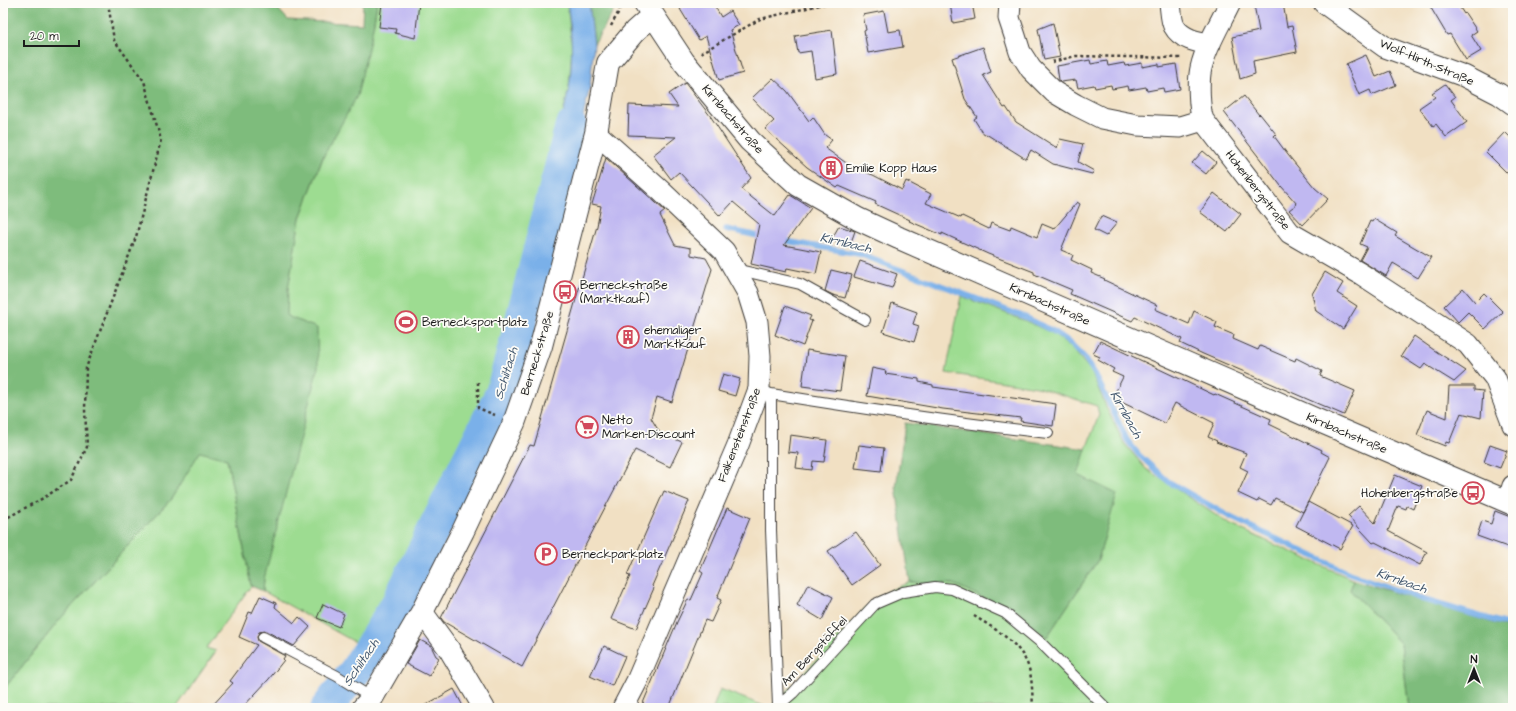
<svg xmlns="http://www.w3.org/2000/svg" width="1516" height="711" font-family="'Architects Daughter',sans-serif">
<rect width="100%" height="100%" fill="#fdfcf7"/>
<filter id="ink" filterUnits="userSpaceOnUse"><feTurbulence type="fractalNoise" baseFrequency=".025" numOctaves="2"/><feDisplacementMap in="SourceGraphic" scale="8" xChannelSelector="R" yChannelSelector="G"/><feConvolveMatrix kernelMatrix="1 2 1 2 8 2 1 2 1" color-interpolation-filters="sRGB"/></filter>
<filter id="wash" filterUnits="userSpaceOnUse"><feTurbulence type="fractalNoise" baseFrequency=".012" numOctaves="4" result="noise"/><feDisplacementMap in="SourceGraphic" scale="16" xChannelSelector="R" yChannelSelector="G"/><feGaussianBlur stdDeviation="0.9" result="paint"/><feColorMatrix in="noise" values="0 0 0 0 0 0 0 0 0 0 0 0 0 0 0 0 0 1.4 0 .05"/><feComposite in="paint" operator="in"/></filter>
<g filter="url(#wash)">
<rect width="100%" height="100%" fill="#f1e0c3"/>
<!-- green -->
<path fill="#9ddc91" stroke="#5c7c56" d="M377,3H567L572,47L569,88L551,168L496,379L360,645L263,591L288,289L300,218L373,27Z
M961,296L1026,321L1054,334L1071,347L1091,371L1108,411L1124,443L1146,469L1229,524L1354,580L1350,590L1401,644L1409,708H713L720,689L769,708L788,690L872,601L888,591L910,582L954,584L1007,609L1047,637L1098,560L1116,494L1077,475L1086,449L1099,415L1097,406L1037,387L946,373Z
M200,451L227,459L251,586L206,648L216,651L176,708H3V690L61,618L171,499Z"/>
<!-- forest -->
<path fill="#7ebc7b" stroke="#4d6c4c" d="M3,3H279V10L288,20L362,24L363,3H377L373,27L357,96L323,157L300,218L288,289L287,316L317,328L318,367L264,579L263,591L251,586L227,459L200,452L171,499L61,618L3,690Z
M589,3H614L616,6L594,44Z
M905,423L1086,449L1078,475L1117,494L1098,560L1047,637L1007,609L954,584L910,582L896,487Z
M1354,580L1513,629V708H1409L1401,644L1350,590Z"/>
<!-- water -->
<path fill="#7ab0e9" stroke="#4b6682" d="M567,3H589L594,44L590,87L570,172L551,168L569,88C573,59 572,31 567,3Z"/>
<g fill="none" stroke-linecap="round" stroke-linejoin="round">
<!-- stream -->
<path stroke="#7ab0e9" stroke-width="5.5" d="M726,229L763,237
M780,240L859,254L1025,317L1055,332L1068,341L1085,358L1095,374L1127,440L1139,455L1169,482L1230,517L1349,573L1421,599L1513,626"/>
<!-- river -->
<path stroke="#7ab0e9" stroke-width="33" d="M327,708L356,670L397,604L502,392L517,337L571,127"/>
</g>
<g id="blocks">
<!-- building -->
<path fill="#c0b8f1" d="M382,3H419L415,38L395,33L396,29L379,27Z
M690,3H713L721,17L730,11L739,25L730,30L743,73L719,80L706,36L699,40L680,9Z
M950,3H972L975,19L953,23Z
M1266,3H1283L1287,27L1292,26L1297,52L1253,61L1255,74L1240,79L1232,37L1259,31L1254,5Z
M1428,3H1457L1464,14L1465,13L1477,31L1471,35L1481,51L1466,60L1450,34L1447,35Z
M884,11L888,32L900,30L903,47L868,53L864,31L866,30L863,15Z
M1053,23L1060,57L1044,60L1038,29Z
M832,30L837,74L815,78L811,51L798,53L795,36Z
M983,47L991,72L983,75L1004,108L1006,107L1016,122L1057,148L1060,139L1083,144L1078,162L1094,171L1092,174L1053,164L1031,150L1026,159L986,134L984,135L974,119L977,117L965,99L952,58Z
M1366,55L1376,77L1390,71L1396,85L1372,95L1370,90L1359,95L1346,64Z
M1090,60L1091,64L1107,61L1108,66L1124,63L1125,66L1142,63V67L1159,64V67L1176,64L1180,89L1164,92L1163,88L1147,91L1146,87L1129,90L1128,86L1112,89L1111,85L1095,88L1094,85L1078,88L1076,80L1061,82L1059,80L1057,66Z
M773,78L787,91L809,121L813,117L825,135L832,140L825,148L852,167L873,175L902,190L906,181L931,194L926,203L961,218L962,216L989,229L991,223L1010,230L1011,226L1037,237L1042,224L1054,229L1077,202L1080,204L1061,250L1073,255L1071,260L1092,270L1091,273L1105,279L1104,280L1157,305L1155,309L1189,324L1194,311L1217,322L1215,327L1234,335L1233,339L1258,350L1260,346L1295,361L1296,358L1322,371L1320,376L1355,391L1344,415L1203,354L1180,343L1182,339L1135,317L1132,321L1070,294L1072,290L1034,274V272L988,254L942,233V235L909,221L910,220L875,204L876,202L839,186L837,188L807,167L765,129L774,121L752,98Z
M685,83L711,117L751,178L741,189L775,216L790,195L811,208L784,245L821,252L816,274L787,268L786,272L751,264L759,224L733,202L720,216L679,172L671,179L653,155L676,137L628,135L629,105L678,107L669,94Z
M1445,84L1455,97L1451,100L1467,122L1446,137L1436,124L1433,126L1419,108L1435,97L1432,93Z
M1244,96L1259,115L1260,114L1276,134L1274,136L1288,155L1315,188L1328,199L1303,225L1289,210L1297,204L1281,186L1224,112Z
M1505,132L1513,140V179L1486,152Z
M1203,151L1216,162L1206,174L1192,163Z
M606,158L665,211L660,215L675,245L691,248V255L706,258L712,269L672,402L657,397L651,418L660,433L682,442L670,467L635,450L522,667L444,622L441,618L530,445L534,446L597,226L601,206L592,204Z
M1214,193L1241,214L1227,232L1200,212Z
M1101,216L1117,223L1106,236L1094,230Z
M1374,219L1397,233L1395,236L1431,257L1418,278L1393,263L1386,276L1360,260L1367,247L1360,244L1370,221L1372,222Z
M839,226L855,231L850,245L831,240Z
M860,261L897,274L892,288L854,277Z
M831,270L852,275L845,298L833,295L825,291Z
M1325,272L1343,283L1337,293L1357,306L1343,329L1316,311L1312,294Z
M1463,288L1475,302L1484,293L1503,312L1485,329L1468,312L1458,322L1444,306Z
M892,303L917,312L913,324L919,326L914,342L883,332Z
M785,306L811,316L809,320L812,321L803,346L775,335Z
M1414,336L1434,350L1466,371L1454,382L1425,364L1421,369L1401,356Z
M1100,341L1214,395L1215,394L1271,419L1269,424L1322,450L1321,452L1330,457L1303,512L1275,498L1271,505L1259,499L1257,502L1238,493L1248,471L1240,467L1246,453L1216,442L1217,441L1208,437L1214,423L1175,403L1165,423L1117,400L1120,395L1115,393L1123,377L1112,372L1114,369L1098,360L1100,357L1093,354Z
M807,350L845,356L840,391L802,386Z
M872,368L886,371L885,374L919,379V382L933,385V387L1056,404L1053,426L1020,421L1021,418L943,409L867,396Z
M723,374L740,379L735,396L718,391Z
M1449,386H1474V390L1483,391L1481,418L1461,413L1449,443L1446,442L1445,446L1417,435L1427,410L1447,418Z
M790,435L827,440L824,462L813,461L812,470L796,468L798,453L788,452Z
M859,445L884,448L881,471L855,468Z
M1490,445L1507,451L1500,468L1484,462Z
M1395,475L1422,486L1413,509L1407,506L1406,509L1398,506L1388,531L1427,552L1420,565L1375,542L1373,543L1348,516L1359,506L1375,523Z
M664,491L689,501L652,586L654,588L636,629L611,619L630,576L627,575Z
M1308,502L1353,526L1340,549L1296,526Z
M727,508L750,518L717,598L721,600L711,622L705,620L669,708H641L677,622L688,599L691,600L703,573L700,571Z
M1495,511L1513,518V549L1477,536L1482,521L1491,524Z
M856,532L880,565L852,585L828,551Z
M808,584L833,597L822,620L797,605Z
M260,596L276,603L275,607L294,623L299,617L310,627L294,646L266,631L259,632L257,637L258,641L285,656L283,659L284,660L269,679L242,708H210L233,683L230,681L257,645L239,637L249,612L252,613Z
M323,604L344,614L339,627L317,618Z
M420,640L431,646L436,656L439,658L429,676L406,664Z
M604,646L625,656L612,686L590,676Z
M454,689L464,708H420Z"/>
</g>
</g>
<g filter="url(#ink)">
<use href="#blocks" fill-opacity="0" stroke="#3c3935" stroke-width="1"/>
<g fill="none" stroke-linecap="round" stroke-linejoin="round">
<!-- lane casing -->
<g stroke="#3c3935" stroke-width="12">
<path id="lane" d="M735,269L800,284L865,320
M759,389L771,394V530L778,706L793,693L875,604L903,592L935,587L952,589L1005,613L1040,642L1106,708
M771,394C864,409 956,423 1048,433
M263,637L337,676L372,698"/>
</g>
<!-- street casing -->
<g stroke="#3c3935" stroke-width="23">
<path id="street" d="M1010,3L1009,18L1015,36L1020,52L1031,69L1054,92L1076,105L1102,118L1137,125L1180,127L1203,120
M1170,3C1171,10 1171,20 1174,26C1181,39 1197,42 1210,44
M1230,3C1220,24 1206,46 1201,68C1198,81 1199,108 1203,120L1290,233L1361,274L1468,344L1495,378L1513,425
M1324,3L1385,47L1464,76L1499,94L1513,104
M596,133L661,191L724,251L748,293L757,322L760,356L759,389L738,445L637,681L623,708
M1508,502L1513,486
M422,612L449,649L484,708"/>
</g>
<!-- secondary casing -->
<g stroke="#3c3935" stroke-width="24">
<path id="secondary" d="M645,3L684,62L750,141L798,185L858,219L899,238L1317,420L1513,504
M363,708L372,698L422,612L463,531L514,423L541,346L596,133L608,63L635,31L653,15"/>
</g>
<!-- path -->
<path stroke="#3c3935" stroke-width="2.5" stroke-dasharray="3 3" stroke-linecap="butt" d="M611,26L618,13L621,3
M701,53L760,19L828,3
M1052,62L1076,56L1182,58
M478,382V408L495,415
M3,520L45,497L71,480L87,447L85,410L86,368L136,237L161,140L144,81L114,40L108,3
M974,616C992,627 1015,640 1025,659C1033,673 1032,693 1033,708"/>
<!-- lane -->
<use href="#lane" stroke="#fff" stroke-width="10"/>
<!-- street -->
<use href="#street" stroke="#fff" stroke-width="21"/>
<!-- secondary -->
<use href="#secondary" stroke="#fff" stroke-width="22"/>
</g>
</g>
<!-- icons -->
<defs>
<g id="building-ring" transform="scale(1.15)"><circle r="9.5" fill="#fdfcf7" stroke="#d1495b" stroke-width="1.5"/><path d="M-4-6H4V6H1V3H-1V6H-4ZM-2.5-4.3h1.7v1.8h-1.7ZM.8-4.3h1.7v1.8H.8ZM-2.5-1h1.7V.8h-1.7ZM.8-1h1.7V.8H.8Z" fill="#d1495b"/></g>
<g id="bus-ring" transform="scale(1.15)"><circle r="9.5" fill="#fdfcf7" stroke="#d1495b" stroke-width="1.5"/><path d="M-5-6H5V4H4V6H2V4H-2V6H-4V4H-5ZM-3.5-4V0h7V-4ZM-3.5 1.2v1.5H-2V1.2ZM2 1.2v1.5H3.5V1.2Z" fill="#d1495b"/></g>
<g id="stadium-ring" transform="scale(1.15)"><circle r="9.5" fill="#fdfcf7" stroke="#d1495b" stroke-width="1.5"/><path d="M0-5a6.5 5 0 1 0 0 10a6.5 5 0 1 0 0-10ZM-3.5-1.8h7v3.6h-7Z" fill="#d1495b"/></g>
<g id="supermarket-ring" transform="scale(1.15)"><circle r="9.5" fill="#fdfcf7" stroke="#d1495b" stroke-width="1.5"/><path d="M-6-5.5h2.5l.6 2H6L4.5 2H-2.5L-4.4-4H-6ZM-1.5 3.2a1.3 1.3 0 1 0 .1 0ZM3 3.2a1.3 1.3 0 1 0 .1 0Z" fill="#d1495b"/></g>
<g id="parking-ring" transform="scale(1.15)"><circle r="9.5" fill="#fdfcf7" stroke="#d1495b" stroke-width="1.5"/><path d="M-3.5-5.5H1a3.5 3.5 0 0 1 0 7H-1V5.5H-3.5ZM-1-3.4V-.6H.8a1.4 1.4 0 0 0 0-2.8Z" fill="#d1495b"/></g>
</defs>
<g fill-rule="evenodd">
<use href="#building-ring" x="831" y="168"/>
<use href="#bus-ring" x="565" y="292"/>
<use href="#stadium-ring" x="406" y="322"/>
<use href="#building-ring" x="628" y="337"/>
<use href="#supermarket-ring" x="587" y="427"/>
<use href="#bus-ring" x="1473" y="493"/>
<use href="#parking-ring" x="546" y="554"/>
</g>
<g text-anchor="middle" stroke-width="3.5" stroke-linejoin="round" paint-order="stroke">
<!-- street labels -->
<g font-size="12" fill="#1c1c1c" stroke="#fdfcf7">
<text transform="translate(1427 62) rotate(23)" y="4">Wolf-Hirth-Straße</text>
<text transform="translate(733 119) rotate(49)" y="4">Kirnbachstraße</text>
<text transform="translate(1258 190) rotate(52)" y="4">Hohenbergstraße</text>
<text transform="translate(1050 304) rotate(24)" y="4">Kirnbachstraße</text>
<text transform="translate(537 353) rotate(-73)" y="4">Berneckstraße</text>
<text transform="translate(1347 433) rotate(23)" y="4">Kirnbachstraße</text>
<text transform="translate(739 435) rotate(-69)" y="4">Falkensteinstraße</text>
<text transform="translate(814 651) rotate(-47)" y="4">Am Bergstöffel</text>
</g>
<!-- poi labels -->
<g font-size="12" fill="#1c1c1c" stroke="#fdfcf7" text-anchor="start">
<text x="846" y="172">Emilie Kopp Haus</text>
<text x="580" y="289">Berneckstraße<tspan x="580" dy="14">(Marktkauf)</tspan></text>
<text x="422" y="326">Bernecksportplatz</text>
<text x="644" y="334">ehemaliger<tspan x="644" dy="14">Marktkauf</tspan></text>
<text x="602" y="424">Netto<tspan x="602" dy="14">Marken-Discount</tspan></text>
<text x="1458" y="497" text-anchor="end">Hohenbergstraße</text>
<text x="562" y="558">Berneckparkplatz</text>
</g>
<!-- water labels -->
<g font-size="13" font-style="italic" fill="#42576e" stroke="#fdfcf7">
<text transform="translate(846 242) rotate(13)" y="5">Kirnbach</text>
<text transform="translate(505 373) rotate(-73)" y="5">Schiltach</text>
<text transform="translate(1127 414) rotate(61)" y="5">Kirnbach</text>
<text transform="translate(1402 580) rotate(19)" y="5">Kirnbach</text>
<text transform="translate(360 662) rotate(-56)" y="5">Schiltach</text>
</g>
</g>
<!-- margin -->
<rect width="1516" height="711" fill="none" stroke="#fdfcf7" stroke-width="16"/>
<!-- north arrow -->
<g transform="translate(1474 669)" stroke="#fdfcf7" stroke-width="3" paint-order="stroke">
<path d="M0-3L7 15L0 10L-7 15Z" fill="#1c1c1c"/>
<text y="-6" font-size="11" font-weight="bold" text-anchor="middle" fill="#1c1c1c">N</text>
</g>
<!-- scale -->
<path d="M24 40v6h55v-6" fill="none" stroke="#1c1c1c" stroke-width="2"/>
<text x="30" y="40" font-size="12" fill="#1c1c1c" stroke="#fdfcf7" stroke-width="3" paint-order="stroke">20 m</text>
</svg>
